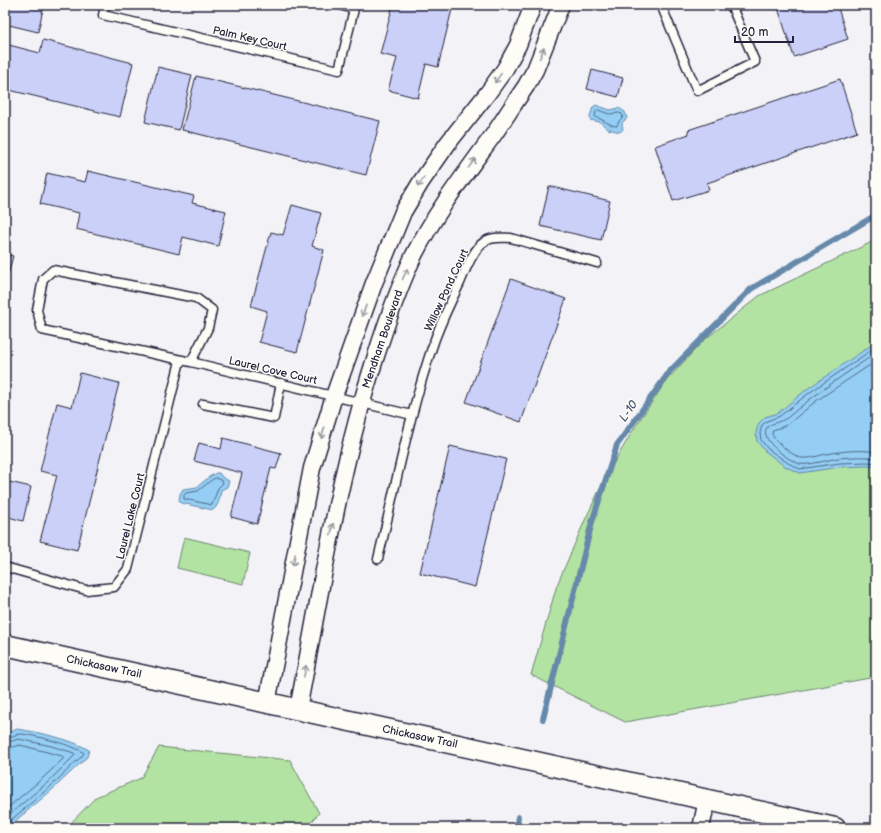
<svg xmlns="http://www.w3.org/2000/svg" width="881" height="833" font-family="'Balsamiq Sans',sans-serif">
<rect width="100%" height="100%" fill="#f3f3f7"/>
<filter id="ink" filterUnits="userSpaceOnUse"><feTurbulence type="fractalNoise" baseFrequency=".025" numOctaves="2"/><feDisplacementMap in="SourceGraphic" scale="8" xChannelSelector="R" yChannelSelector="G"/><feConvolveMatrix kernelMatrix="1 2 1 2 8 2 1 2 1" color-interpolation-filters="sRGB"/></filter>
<g filter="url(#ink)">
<!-- green -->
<path fill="#b3e3a2" stroke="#6a826e" d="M876,240V673L870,678L625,722L531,675L557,585L585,520L606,476L635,427L667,380L702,342L759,296Z
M184,537L250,553L243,584L177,568Z
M159,747L290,760L319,813L307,828H66L96,797L141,778Z"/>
<!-- water -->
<path fill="#94cef4" stroke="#6689aa" d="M596,105L610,110L619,108L625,112L627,118L622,123C622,127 625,129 620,132L608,129L600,122L590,120V116L593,107Z
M876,342V467L867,466L840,467L800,473L786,467L765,451L757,441L756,432L759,423L765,417L778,413L807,389Z
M216,473H219L222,477L229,481L227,487L221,490C220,497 219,506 213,510L181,503L179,501L180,494L183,489L197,487L209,477Z
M17,729C37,732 72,739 89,750L87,757L52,790L7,828H5V736L7,734Z"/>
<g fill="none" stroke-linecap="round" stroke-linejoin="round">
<!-- shore -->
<path stroke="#506785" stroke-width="1" d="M598,110L609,114L619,113L622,114L623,117L619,121L617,126C607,125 604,119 595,117L596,111Z
M876,347L809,393L780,416L767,421L762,425L760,433L761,440L768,449L788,463L800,469L840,463L867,462L876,463
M876,353C845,374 815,394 787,418C781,422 769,423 766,429C761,442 790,461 800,464C808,466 830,459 839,458C851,457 864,456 876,458
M876,361L816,401L787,425L773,430L772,434C774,441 794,457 802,458C810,459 820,455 827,454C843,451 860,449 876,452
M216,478L222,481L223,483L218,488L212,505L184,499V495L186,493L198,491L210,481Z
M5,738C10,738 15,734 20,734C31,734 77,746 84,753L83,755L50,787L5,825
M5,743L19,739L51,746L68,751L74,753L75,755L47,783L5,818
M5,749L20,745L62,756L64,758L43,778L5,810"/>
<!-- stream -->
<path stroke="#6689aa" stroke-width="6" d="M543,719L592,522L617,445L670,371L751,289L876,215
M516,828L518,817"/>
</g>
<!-- building -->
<path fill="#cbd0f8" stroke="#22223b" d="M8,5H44L38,32L5,24V16Z
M393,5H453L438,67L426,64L418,98L388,90L397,58L380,54Z
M777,5H837L848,39L794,57Z
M43,40L133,63L120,117L5,89V44L40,53Z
M158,67L192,75L179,130L145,122Z
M592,70L623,78L618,97L587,89Z
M196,76L380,121L366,175L182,130Z
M840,79L857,132L707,183L709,190L673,201L655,146L689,134L688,130Z
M88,171L194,196L192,203L226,211L218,246L183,237L179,254L76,229L79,213L40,204L47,173L85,182Z
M549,186L610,201L601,240L540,226Z
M292,205L321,213L312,246L324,250L297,352L259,342L267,311L251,306L271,232L283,235Z
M5,254L13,256L5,286Z
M511,279L566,299L521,422L466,402Z
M80,373L119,383L77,550L40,541L57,475L40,471L57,403L72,407Z
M223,438L281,453L276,469L271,468L257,524L231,517L242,473L194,461L199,443L221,449Z
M450,446L506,459L475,587L420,573Z
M5,481L31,487L23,521L5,516Z"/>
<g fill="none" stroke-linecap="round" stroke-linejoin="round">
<!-- service casing -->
<g stroke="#22223b" stroke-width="11">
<path id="service" d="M105,5L103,15L339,70L355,5
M339,5L354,9
M661,5L697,91L755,62L731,5
M191,362L208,328L212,310L196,298L53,270L43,279L37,310L42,330L191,362L412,415
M203,404L274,418L281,383
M378,559C396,485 410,410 435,339C442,320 451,301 460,283C465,271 473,249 484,242C492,236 503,238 511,238L597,263
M5,567L86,590L114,587L128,569L180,361"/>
</g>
<!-- minor casing -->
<g stroke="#22223b" stroke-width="19">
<path id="minor" d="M267,703L312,468L334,396L374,283L403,212L421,182L448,143L487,94L505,69L518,45L533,5
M298,709C321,592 338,473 375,359C386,324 398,289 414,255C436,211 466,173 494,134C505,118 515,102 526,86L535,70L561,5
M701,828L707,800"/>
</g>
<!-- tertiary casing -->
<g stroke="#22223b" stroke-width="23">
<path id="tertiary" d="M5,645L835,828"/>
</g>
<!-- service -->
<use href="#service" stroke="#fdfcf7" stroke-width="8"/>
<!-- minor -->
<use href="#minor" stroke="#fdfcf7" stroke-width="16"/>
<!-- tertiary -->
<use href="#tertiary" stroke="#fdfcf7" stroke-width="20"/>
</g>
<!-- one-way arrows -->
<defs><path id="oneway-shaft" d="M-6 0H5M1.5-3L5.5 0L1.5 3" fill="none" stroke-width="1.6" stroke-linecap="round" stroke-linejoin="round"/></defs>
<g stroke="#9a9aa2">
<use href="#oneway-shaft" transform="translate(542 53) rotate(-67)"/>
<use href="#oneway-shaft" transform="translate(498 78) rotate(125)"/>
<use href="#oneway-shaft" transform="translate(472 163) rotate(-54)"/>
<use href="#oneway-shaft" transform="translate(421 182) rotate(123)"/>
<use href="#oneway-shaft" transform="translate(405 274) rotate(-65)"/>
<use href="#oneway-shaft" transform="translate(364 311) rotate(110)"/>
<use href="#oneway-shaft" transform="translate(323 433) rotate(107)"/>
<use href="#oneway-shaft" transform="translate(332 529) rotate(-79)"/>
<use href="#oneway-shaft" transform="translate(294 560) rotate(101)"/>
<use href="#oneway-shaft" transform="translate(305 671) rotate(-79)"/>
</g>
</g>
<g text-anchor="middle" stroke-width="3" stroke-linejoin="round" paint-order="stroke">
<!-- street labels -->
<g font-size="11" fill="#22223b" stroke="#fdfcf7">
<text transform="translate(250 38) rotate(13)" y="4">Palm Key Court</text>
<text transform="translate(446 290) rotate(-65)" y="4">Willow Pond Court</text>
<text transform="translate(382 339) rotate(-71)" y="4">Mendham Boulevard</text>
<text transform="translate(273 370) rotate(13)" y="4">Laurel Cove Court</text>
<text transform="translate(130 516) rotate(-76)" y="4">Laurel Lake Court</text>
<text transform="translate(104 666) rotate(12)" y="4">Chickasaw Trail</text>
<text transform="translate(420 736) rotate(12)" y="4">Chickasaw Trail</text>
</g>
<!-- water labels -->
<g font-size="12" font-style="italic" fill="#445672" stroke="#fdfcf7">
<text transform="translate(628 411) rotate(-55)" y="4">L-10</text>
</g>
</g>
<!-- margin -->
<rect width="881" height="833" fill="none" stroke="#fdfcf7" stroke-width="20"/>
<rect x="10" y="10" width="861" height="813" fill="none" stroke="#22223b" stroke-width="1.5" filter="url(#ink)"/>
<!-- scale -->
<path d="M735 36v6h58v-6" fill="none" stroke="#22223b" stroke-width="2"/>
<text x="741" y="36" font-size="12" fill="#22223b" stroke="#fdfcf7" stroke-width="3" paint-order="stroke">20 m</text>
</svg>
